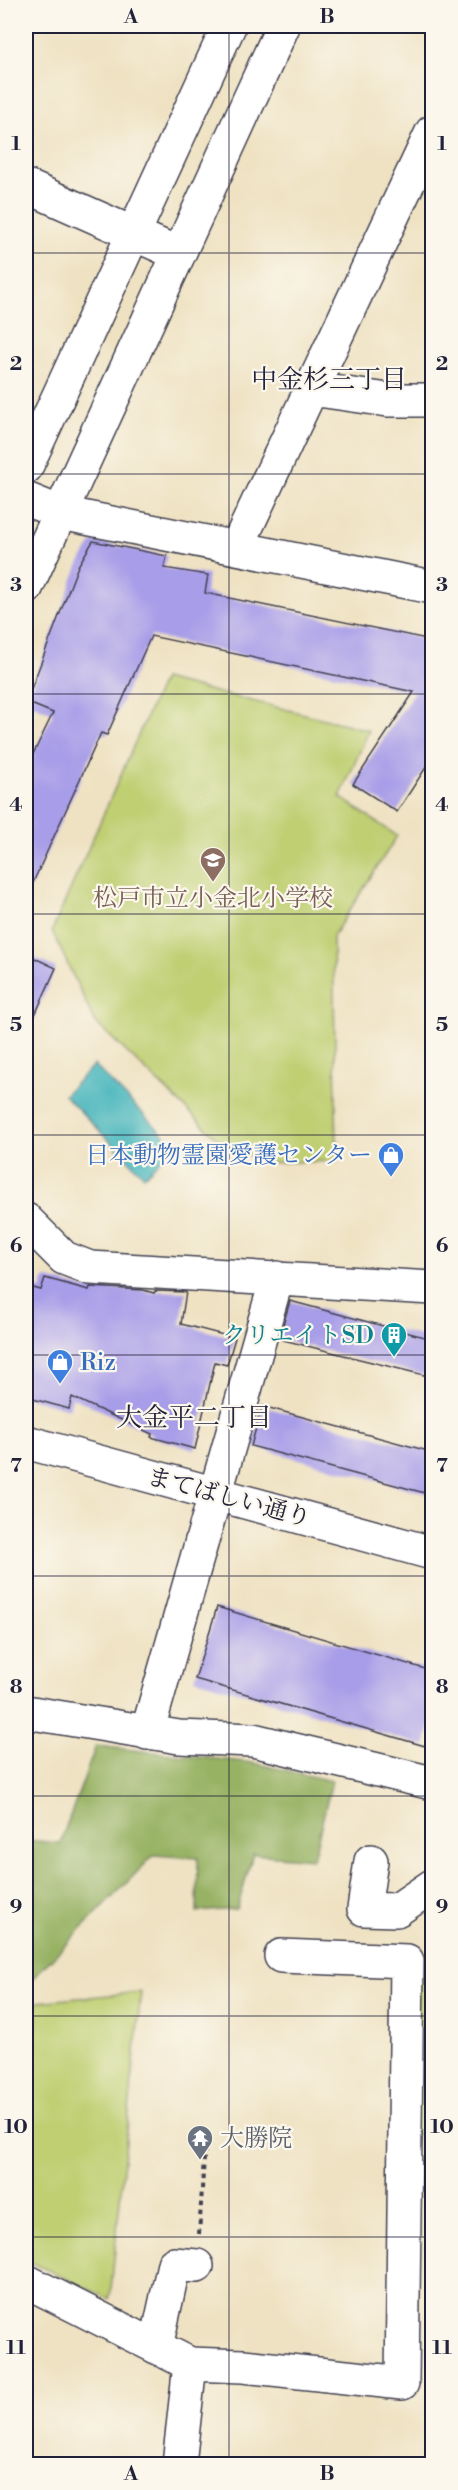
<svg xmlns="http://www.w3.org/2000/svg" width="458" height="2490" font-family="'Libre Bodoni','Noto Serif JP',serif">
<rect width="100%" height="100%" fill="#fbf7ec"/>
<filter id="ink" filterUnits="userSpaceOnUse"><feTurbulence type="fractalNoise" baseFrequency=".0167" numOctaves="2"/><feDisplacementMap in="SourceGraphic" scale="12" xChannelSelector="R" yChannelSelector="G"/><feConvolveMatrix kernelMatrix="1 2 1 2 8 2 1 2 1" color-interpolation-filters="sRGB"/></filter>
<filter id="wash" filterUnits="userSpaceOnUse"><feTurbulence type="fractalNoise" baseFrequency=".008" numOctaves="4" result="noise"/><feDisplacementMap in="SourceGraphic" scale="24" xChannelSelector="R" yChannelSelector="G"/><feGaussianBlur stdDeviation="1.35" result="paint"/><feColorMatrix in="noise" values="0 0 0 0 0 0 0 0 0 0 0 0 0 0 0 0 0 1.4 0 .05"/><feComposite in="paint" operator="in"/></filter>
<g filter="url(#wash)">
<rect width="100%" height="100%" fill="#efe2c2"/>
<!-- green -->
<path fill="#bfcf72" stroke="#707856" stroke-width="1.5" d="M163,679L369,730L340,797L397,836L333,936L337,1161L265,1163L221,1142L95,1022L52,931Z
M432,1969V2134L412,2135L416,1970Z
M141,1992L110,2299L26,2260V2158L29,2147L37,2002Z"/>
<!-- forest -->
<path fill="#97b264" stroke="#5c6a50" stroke-width="1.5" d="M96,1746L254,1763L332,1781L313,1859L253,1854L237,1909L197,1912L198,1858L154,1855L26,1985V1840L60,1843Z"/>
<!-- water -->
<path fill="#46b5bc" stroke="#346c7c" stroke-width="1.5" d="M94,1065L175,1146L144,1176L64,1095Z"/>
<g id="blocks">
<!-- building -->
<path fill="#a89de8" d="M93,541L167,556L164,568L208,575L205,593L432,640V758L397,812L353,784L414,692L151,636L107,735L101,733L26,898V769L53,713L26,702L78,566Z
M26,954L56,968L26,1035Z
M45,1278L89,1290L90,1287L143,1290L154,1293L155,1291L186,1292L181,1324L235,1338L227,1365L215,1362L195,1449L151,1437L152,1434L72,1397L69,1409L26,1397V1286L41,1290Z
M290,1301L432,1339V1377L279,1339Z
M262,1406L432,1452V1495L251,1446Z
M217,1607L432,1671V1720L425,1746L195,1679Z"/>
</g>
</g>
<g filter="url(#ink)">
<use href="#blocks" fill-opacity="0" stroke="#413f4f" stroke-width="1.5"/>
<g fill="none" stroke-linecap="round" stroke-linejoin="round">
<!-- minor casing -->
<g stroke="#413f4f" stroke-width="36">
<path id="minor" d="M26,186L179,254
M311,389L388,400H432
M26,467L229,26
M26,499L61,513L432,587
M237,547L432,132
M26,588L283,26
M26,1220L64,1258L90,1268L432,1288
M26,1442L432,1553
M26,1712L179,1737L253,1740L432,1783
M147,1733L277,1278
M371,1861L364,1909L397,1910L432,1886
M26,2281L190,2364L243,2366L402,2383L407,1961L281,1956
M156,2347L174,2264L197,2266
M179,2464L190,2364"/>
</g>
<!-- path -->
<path stroke="#413f4f" stroke-width="4" stroke-dasharray="4.5 4.5" stroke-linecap="butt" d="M199,2234L206,2128"/>
<!-- minor -->
<use href="#minor" stroke="#fff" stroke-width="33"/>
</g>
</g>
<!-- grid -->
<path fill="none" stroke="#22223b" stroke-width="1.5" stroke-opacity="0.55" d="M229,26V2464M26,253H432M26,474H432M26,694H432M26,914H432M26,1135H432M26,1355H432M26,1576H432M26,1796H432M26,2016H432M26,2237H432"/>
<!-- icons -->
<defs>
<g id="school-pin" transform="scale(1.35)"><path d="M0 17L-7.5 6A9.5 9.5 0 1 1 7.5 6Z" fill="#8d6e63" stroke="#fbf7ec"/><path d="M0-5L7-2L0 1L-7-2ZM-4 1L0 2.5L4 1V4Q0 6-4 4Z" fill="#fff"/></g>
<g id="shop-pin" transform="scale(1.35)"><path d="M0 17L-7.5 6A9.5 9.5 0 1 1 7.5 6Z" fill="#3f7fe0" stroke="#fbf7ec"/><path d="M-5-2.5h2.3a2.7 3.5 0 0 1 5.4 0H5L5.5 6h-11ZM-1.5-2.5h3a1.5 2.3 0 0 0-3 0Z" fill="#fff"/></g>
<g id="building-pin" transform="scale(1.35)"><path d="M0 17L-7.5 6A9.5 9.5 0 1 1 7.5 6Z" fill="#0f9aa8" stroke="#fbf7ec"/><path d="M-4-6H4V6H1V3H-1V6H-4ZM-2.5-4.3h1.7v1.8h-1.7ZM.8-4.3h1.7v1.8H.8ZM-2.5-1h1.7V.8h-1.7ZM.8-1h1.7V.8H.8Z" fill="#fff"/></g>
<g id="temple-pin" transform="scale(1.35)"><path d="M0 17L-7.5 6A9.5 9.5 0 1 1 7.5 6Z" fill="#6b7280" stroke="#fbf7ec"/><path d="M0-6L5-2H3V0L6.5 2.5H4V6H1.5V3h-3V6H-4V2.5H-6.5L-3 0V-2H-5Z" fill="#fff"/></g>
</defs>
<g fill-rule="evenodd">
<use href="#school-pin" x="213" y="860"/>
<use href="#shop-pin" x="391" y="1155"/>
<use href="#building-pin" x="394" y="1335"/>
<use href="#shop-pin" x="60" y="1362"/>
<use href="#temple-pin" x="200" y="2138"/>
</g>
<g text-anchor="middle" stroke-width="4.5" stroke-linejoin="round" paint-order="stroke">
<!-- education labels -->
<g font-size="24" fill="#785e54" stroke="#fbf7ec">
<text x="213" y="906">松戸市立小金北小学校</text>
</g>
<!-- shop labels -->
<g font-size="24" fill="#366cbe" stroke="#fbf7ec" text-anchor="end">
<text x="372" y="1163">日本動物霊園愛護センター</text>
<text x="80" y="1370" text-anchor="start">Riz</text>
</g>
<!-- culture labels -->
<g font-size="24" fill="#0d838f" stroke="#fbf7ec" text-anchor="end">
<text x="374" y="1343">クリエイトSD</text>
</g>
<!-- street labels -->
<g font-size="24" fill="#22223b" stroke="#fbf7ec">
<text transform="translate(229 1497) rotate(15)" y="8">まてばしい通り</text>
</g>
<!-- worship labels -->
<g font-size="24" fill="#5b616d" stroke="#fbf7ec" text-anchor="start">
<text x="220" y="2146">大勝院</text>
</g>
<!-- neighbourhood labels -->
<g font-size="26" fill="#22223b" stroke="#fbf7ec">
<text x="329" y="388">中金杉三丁目</text>
<text x="194" y="1426">大金平二丁目</text>
</g>
</g>
<!-- margin -->
<rect width="458" height="2490" fill="none" stroke="#fbf7ec" stroke-width="66"/>
<rect x="33" y="33" width="392" height="2424" fill="none" stroke="#22223b" stroke-width="2"/>
<g font-size="20" text-anchor="middle" font-weight="bold" fill="#22223b">
<text x="131" y="23">A</text>
<text x="327" y="23">B</text>
<text x="16" y="150">1</text>
<text x="442" y="150">1</text>
<text x="16" y="370">2</text>
<text x="442" y="370">2</text>
<text x="16" y="591">3</text>
<text x="442" y="591">3</text>
<text x="16" y="811">4</text>
<text x="442" y="811">4</text>
<text x="16" y="1031">5</text>
<text x="442" y="1031">5</text>
<text x="16" y="1252">6</text>
<text x="442" y="1252">6</text>
<text x="16" y="1472">7</text>
<text x="442" y="1472">7</text>
<text x="16" y="1693">8</text>
<text x="442" y="1693">8</text>
<text x="16" y="1913">9</text>
<text x="442" y="1913">9</text>
<text x="16" y="2133">10</text>
<text x="442" y="2133">10</text>
<text x="16" y="2354">11</text>
<text x="442" y="2354">11</text>
<text x="131" y="2480">A</text>
<text x="327" y="2480">B</text>
</g>
</svg>
